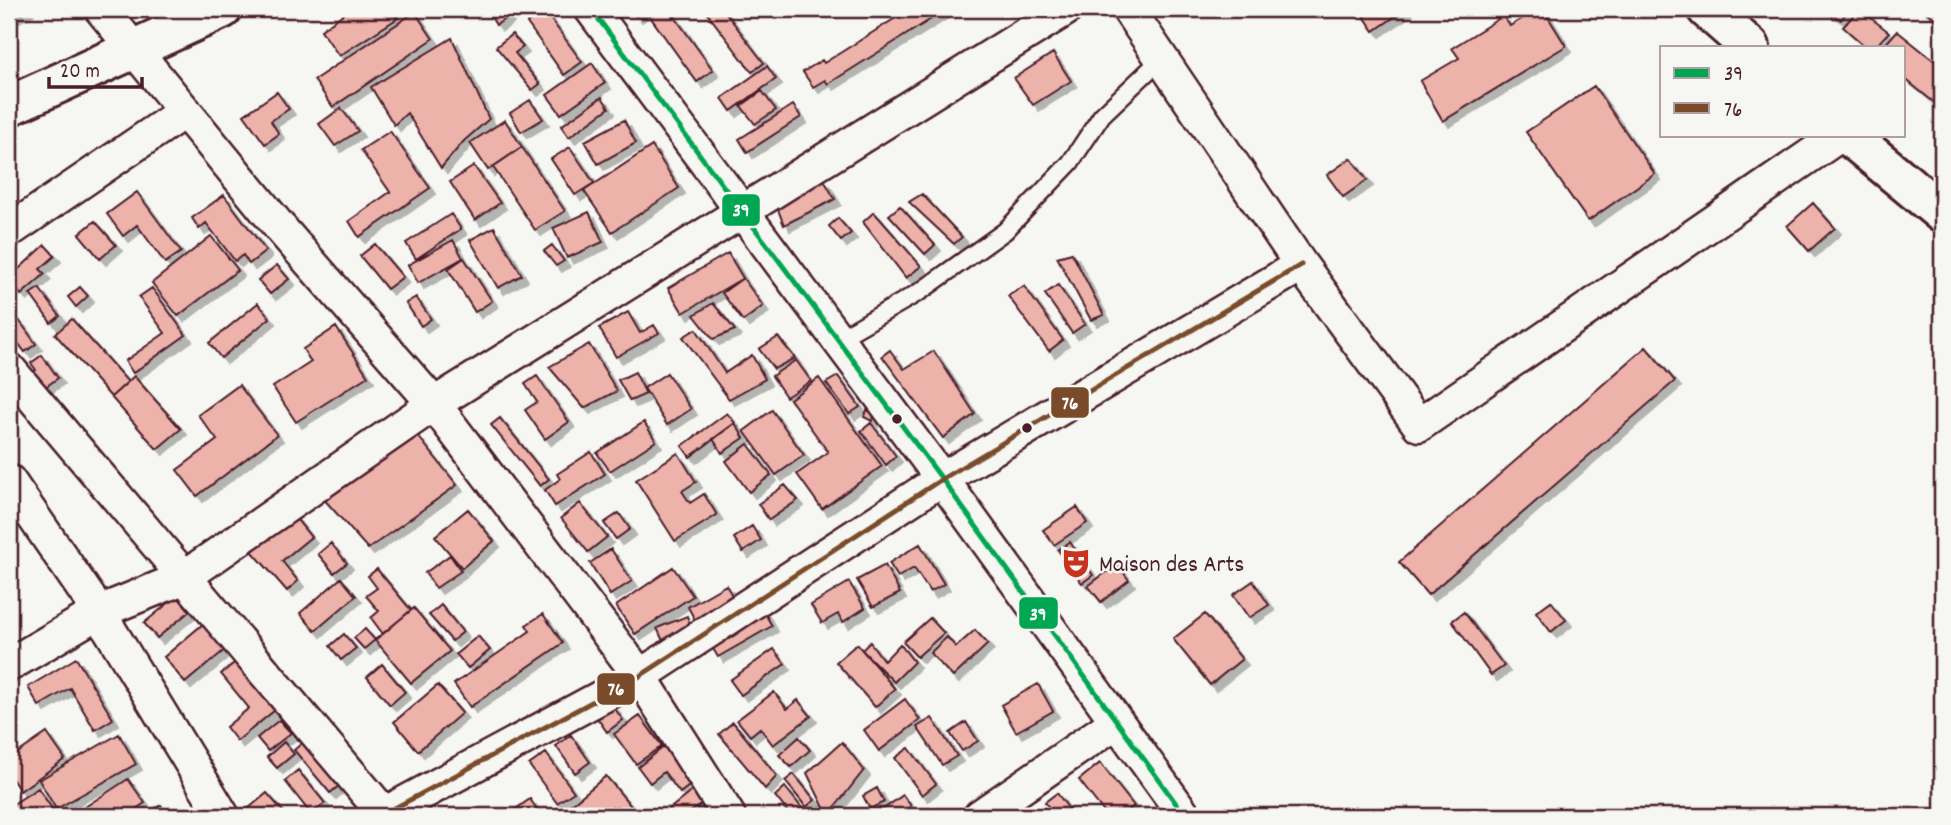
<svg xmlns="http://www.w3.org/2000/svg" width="1951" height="825" font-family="Dekko,sans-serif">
<defs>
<filter id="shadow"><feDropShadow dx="6" dy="6" stdDeviation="0" flood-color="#0004"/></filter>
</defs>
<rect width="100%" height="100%" fill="#f6f6f2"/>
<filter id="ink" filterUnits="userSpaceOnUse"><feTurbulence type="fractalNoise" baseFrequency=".0143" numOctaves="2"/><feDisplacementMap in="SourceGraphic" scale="14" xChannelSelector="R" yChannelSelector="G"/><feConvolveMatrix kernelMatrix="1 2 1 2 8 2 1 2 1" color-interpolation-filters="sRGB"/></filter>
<g filter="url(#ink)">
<!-- building -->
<path fill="#edb2aa" stroke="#4a1f2b" stroke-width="2" filter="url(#shadow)" d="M9,9H28L9,18Z
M350,9H390L398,18L339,56L321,30Z
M486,9H503L508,17L496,25Z
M631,9H646L636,16Z
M649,9H669L713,70L697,82L646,11Z
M704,9H723L764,63L752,72Z
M910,9H947L828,84L825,80L813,87L803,72L822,60L824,63Z
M1359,9H1406L1374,31Z
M1538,9H1543L1566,46L1443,121L1420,81L1459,58L1452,48L1503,16L1510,26Z
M1824,9H1849L1841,20Z
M1859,9L1889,32L1875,47H1866L1843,27Z
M1922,9H1942V23Z
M544,10L582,62L564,75L527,23Z
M415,12L433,39L333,107L314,80Z
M1897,31L1942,67V109L1904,78V47H1883Z
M512,34L523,47L515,53L540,84L532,90L496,47Z
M452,38L489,119L464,141L441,168L407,113L394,125L371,87Z
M1053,53L1071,81L1033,105L1014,78Z
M592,63L605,83L561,114L547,95Z
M767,66L776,79L731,111L722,98Z
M1594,86L1655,174L1588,221L1526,132Z
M762,91L776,110L755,124L741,106Z
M277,92L289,109L271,121L279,134L265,144L244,115Z
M602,97L609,108L569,137L561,126Z
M530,100L543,119L521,132L510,113Z
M793,105L801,117L747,152L739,139Z
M341,108L358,131L335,146L319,124Z
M505,120L522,147L488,170L470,143Z
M624,120L636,143L598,164L585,141Z
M390,131L430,188L359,237L349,221L390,192L361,150Z
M652,146L679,188L612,232L584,191Z
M522,147L565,211L535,230L493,167Z
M570,147L594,183L575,195L551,159Z
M1351,158L1367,180L1343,197L1327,175Z
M474,166L500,203L475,220L450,182Z
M824,180L835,199L784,225L777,207Z
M137,192L181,252L165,263L137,225L123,236L107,214Z
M922,194L962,237L954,244L909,202Z
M224,195L266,251L249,264L243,255L235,261L206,223L199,229L192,218Z
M1813,203L1835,228L1809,251L1787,226Z
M900,206L935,245L925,254L889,215Z
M589,212L603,242L567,258L553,228Z
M874,212L921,266L906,278L863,222Z
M451,214L461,229L416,259L406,243Z
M838,218L851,233L841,241L829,226Z
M95,221L116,245L100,259L79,234Z
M494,227L522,275L498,288L470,240Z
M211,236L238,270L178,316L152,283Z
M453,240L463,258L418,283L408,265Z
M375,244L403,277L387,289L360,256Z
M45,245L55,256L40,269L45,274L21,295L9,278Z
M552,245L564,261L556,266L544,251Z
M728,253L743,278L683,313L668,288Z
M1072,253L1104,315L1091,320L1057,257Z
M464,258L492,301L475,312L448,269Z
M277,265L289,279L270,294L258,280Z
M743,278L763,306L743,321L722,293Z
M1058,285L1085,324L1072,333L1045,294Z
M1024,286L1063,340L1049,351L1008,296Z
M80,287L88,296L76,307L68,297Z
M39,288L60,316L51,323L30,294Z
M152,288L186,335L133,373L125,361L165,333L139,297Z
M416,297L431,319L421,326L406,303Z
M258,303L270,318L221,358L209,343Z
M713,303L735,330L713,339L694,315Z
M628,312L640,333L654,325L659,333L616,357L599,328Z
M72,319L128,382L111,397L55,334Z
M19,320L36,344L25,352L9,331Z
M336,327L368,376L296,422L273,387L311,362L303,349Z
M696,329L725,373L752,355L765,379L729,399L683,337Z
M778,337L795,358L774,369L759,349Z
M589,344L617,391L584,408L549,367Z
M1646,347L1675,381L1428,595L1399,562Z
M890,350L904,369L934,351L975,414L943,438L882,356Z
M42,355L58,378L19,406L9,390L36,370L31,363Z
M796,360L811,381L786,397L772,376Z
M635,372L646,394L630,401L618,380Z
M667,373L691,409L667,425L644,388Z
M134,376L181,429L157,449L111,397Z
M537,376L569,422L545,439L525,410L537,402L525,384Z
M838,376L860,407L849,414L826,383Z
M819,378L882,466L822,509L797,474L828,452L790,399Z
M239,385L277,435L197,496L177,470L217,440L198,415Z
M772,410L804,455L776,475L744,431Z
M867,410L875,414L872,421L864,417Z
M727,413L735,423L690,457L682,446Z
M500,418L549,479L540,486L491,425Z
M644,422L656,441L610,471L597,453Z
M735,423L744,438L722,453L713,439Z
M871,423L896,456L886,465L861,431Z
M418,436L457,485L368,549L322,497Z
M748,444L771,475L749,492L726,461Z
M591,452L605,474L555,506L545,490L560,479L557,474Z
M678,453L696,482L682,491L690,503L704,494L717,515L675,541L636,480Z
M785,485L798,500L769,520L758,504Z
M580,503L607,537L588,552L561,518Z
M1077,507L1087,523L1054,545L1043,530Z
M468,509L494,541L462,568L435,536Z
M619,513L630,529L616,539L604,523Z
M294,516L311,537L282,561L298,581L287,591L252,551Z
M752,526L761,540L743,552L734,538Z
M1070,542L1093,575L1082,583L1058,550Z
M331,543L347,563L334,573L318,554Z
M920,544L944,584L930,592L914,568L898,577L889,563Z
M611,549L632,581L610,595L590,563Z
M450,555L461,571L436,588L425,573Z
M1117,564L1129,580L1101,602L1088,586Z
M885,565L900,593L873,607L857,580Z
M673,567L693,596L635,634L616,606Z
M377,569L411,610L383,634L371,618L379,611L366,596L377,588L368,576Z
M341,578L356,596L315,631L300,613Z
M1253,581L1269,605L1249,618L1233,595Z
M849,582L865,608L843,622L838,614L822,623L811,605Z
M726,585L733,597L695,620L688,607Z
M177,596L190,611L157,638L144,623Z
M1551,601L1566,620L1551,632L1536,612Z
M441,605L463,632L452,641L429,615Z
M414,608L450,651L411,683L375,640Z
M763,610L772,626L718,657L709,642Z
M1464,612L1504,666L1491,675L1452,621Z
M216,613L238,639L185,683L164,657Z
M543,614L563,643L470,707L454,684L530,631L526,625Z
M1205,614L1242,659L1210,685L1173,639Z
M687,616L692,630L663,641L657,628Z
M930,618L944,633L917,657L903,642Z
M365,629L375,640L364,649L354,638Z
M975,630L988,644L953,677L930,653L947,637L956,647Z
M344,634L356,648L341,660L330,646Z
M478,636L490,650L468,668L456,654Z
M870,642L884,661L900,644L914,662L894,682L862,650Z
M857,644L895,689L875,707L836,662Z
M774,649L785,664L741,695L730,680Z
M246,653L286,701L237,741L226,727L249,708L221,674Z
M76,658L113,719L95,730L70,688L39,706L28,687Z
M382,664L405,692L390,705L367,677Z
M1038,684L1053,711L1016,732L1001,705Z
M438,685L462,713L418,751L394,722Z
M774,692L787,709L798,700L811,716L773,745L760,728L750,736L737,720Z
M607,698L623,720L607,732L591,709Z
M905,699L920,720L879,751L864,730Z
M291,705L312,730L299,741L278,716Z
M640,716L662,746L636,764L614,734Z
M932,718L957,756L942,765L917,727Z
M279,720L291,733L268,751L257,738Z
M733,722L777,776L765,789L719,734Z
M966,722L978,741L962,751L950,733Z
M47,733L65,759L20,791L9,774V759Z
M119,734L136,764L56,809L39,780Z
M571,735L590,762L575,773L556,746Z
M309,737L346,780L330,793L294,750Z
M799,737L810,750L791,767L779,755Z
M284,742L294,754L277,768L267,757Z
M842,742L864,770L828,816L807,773Z
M665,746L694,782L680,793L664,772L650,783L638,767Z
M909,748L936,784L922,795L895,758Z
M546,753L574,792L557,803L529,765Z
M1100,763L1134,806L1120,816H1107L1079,780Z
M298,770L325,803L311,814L285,781Z
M794,774L815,800L806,807L785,781Z
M606,776L631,806L619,816H573L567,808Z
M128,779L145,803L125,816H71Z
M697,787L707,800L685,816H665L663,814Z
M785,787L805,812L800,816H791L775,796Z
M38,788L57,816H17L10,806Z
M877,788L884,802L870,809L863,796Z
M267,793L287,816H246L243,813Z
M1057,793L1074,816H1055L1045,802Z
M903,795L911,806L897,816H874Z
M530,799L539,812L534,816H506Z
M161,805L167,816H141Z
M636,808L641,816H625Z"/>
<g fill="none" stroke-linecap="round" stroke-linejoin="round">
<!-- service casing -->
<g stroke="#4a1f2b" stroke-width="21">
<path id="service" d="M838,339L921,291L1005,231L1070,163L1102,115L1162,58"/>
</g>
<!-- minor casing -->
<g stroke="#4a1f2b" stroke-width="37">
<path id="minor" d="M101,9L282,230L434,404L640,676L729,816
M591,9L942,479L1185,816
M1128,9L1301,265L1419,425L1840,135
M9,231L185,111
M9,369L386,816
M9,481L99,612L223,816
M9,665L99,612L183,578L434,404L1066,9
M380,816L640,676L942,479L1301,265
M980,816L1116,722"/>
</g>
<!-- tertiary casing -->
<g stroke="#4a1f2b" stroke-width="44">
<path id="tertiary" d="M1707,9L1750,47
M1848,135L1942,213"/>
</g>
<!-- primary casing -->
<g stroke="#4a1f2b" stroke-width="44">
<path id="primary" d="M9,106L222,9"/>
</g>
<!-- service -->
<use href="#service" stroke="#f6f6f2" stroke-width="16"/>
<!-- minor -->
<use href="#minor" stroke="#f6f6f2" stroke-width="32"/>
<!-- tertiary -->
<use href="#tertiary" stroke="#f6f6f2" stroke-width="38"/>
<!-- primary -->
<use href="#primary" stroke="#f6f6f2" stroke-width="38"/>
<!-- bus-1 casing -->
<g stroke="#f6f6f2" stroke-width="10">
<path id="bus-1" d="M591,9L942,479L1185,816"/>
</g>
<!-- bus-2 casing -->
<g stroke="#f6f6f2" stroke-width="10">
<path id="bus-2" d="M380,816L640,676L942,479L1301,265"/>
</g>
<!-- bus-1 -->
<use href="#bus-1" stroke="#00a651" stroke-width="5"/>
<!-- bus-2 -->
<use href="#bus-2" stroke="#7a4b2a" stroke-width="5"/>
</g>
</g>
<!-- icons -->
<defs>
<g id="theatre-bare" transform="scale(2.415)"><path d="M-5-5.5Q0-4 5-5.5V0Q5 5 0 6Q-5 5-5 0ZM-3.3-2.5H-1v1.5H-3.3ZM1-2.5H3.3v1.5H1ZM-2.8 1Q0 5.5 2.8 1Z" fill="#c8321e" stroke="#f6f6f2" stroke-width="2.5" paint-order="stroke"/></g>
</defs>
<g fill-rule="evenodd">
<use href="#theatre-bare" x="1076" y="563"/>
</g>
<!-- markers -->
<g fill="#4a1f2b" stroke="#f6f6f2" stroke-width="2.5">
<circle cx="897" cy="419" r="6"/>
<circle cx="1027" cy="428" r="6"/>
</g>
<g text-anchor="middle" stroke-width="5" stroke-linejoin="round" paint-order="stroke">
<!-- poi labels -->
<g font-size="24" fill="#4a1f2b" stroke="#f6f6f2" text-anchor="start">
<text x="1099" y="571">Maison des Arts</text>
</g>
</g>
<g stroke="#f6f6f2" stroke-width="2.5">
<rect x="721" y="193" width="40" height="34" rx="7" fill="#00a651"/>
<rect x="1050" y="386" width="40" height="33" rx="7" fill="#7a4b2a"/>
<rect x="1018" y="596" width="41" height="34" rx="7" fill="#00a651"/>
<rect x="596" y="672" width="40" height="34" rx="7" fill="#7a4b2a"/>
</g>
<g font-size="19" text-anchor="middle" font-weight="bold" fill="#fff">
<text x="741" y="216">39</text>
<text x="1070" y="409">76</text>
<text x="1038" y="620">39</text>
<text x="616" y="695">76</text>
</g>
<!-- margin -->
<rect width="1951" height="825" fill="none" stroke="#f6f6f2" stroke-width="35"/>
<rect x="18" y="18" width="1916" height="790" fill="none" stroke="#4a1f2b" stroke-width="2.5" filter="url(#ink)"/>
<!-- legend -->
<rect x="1660" y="46" width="245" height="91" fill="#f6f6f2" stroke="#b1a0a2" stroke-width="2"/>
<rect x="1674" y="68" width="35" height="10" fill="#00a651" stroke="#b1a0a2" stroke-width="2"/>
<text x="1724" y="80" font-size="21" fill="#4a1f2b">39</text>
<rect x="1674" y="103" width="35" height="10" fill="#7a4b2a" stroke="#b1a0a2" stroke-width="2"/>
<text x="1724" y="116" font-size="21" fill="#4a1f2b">76</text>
<!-- scale -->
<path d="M49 77v10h93v-10" fill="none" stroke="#4a1f2b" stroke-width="3.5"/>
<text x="60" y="77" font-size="21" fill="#4a1f2b" stroke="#f6f6f2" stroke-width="5" paint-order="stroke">20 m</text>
</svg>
